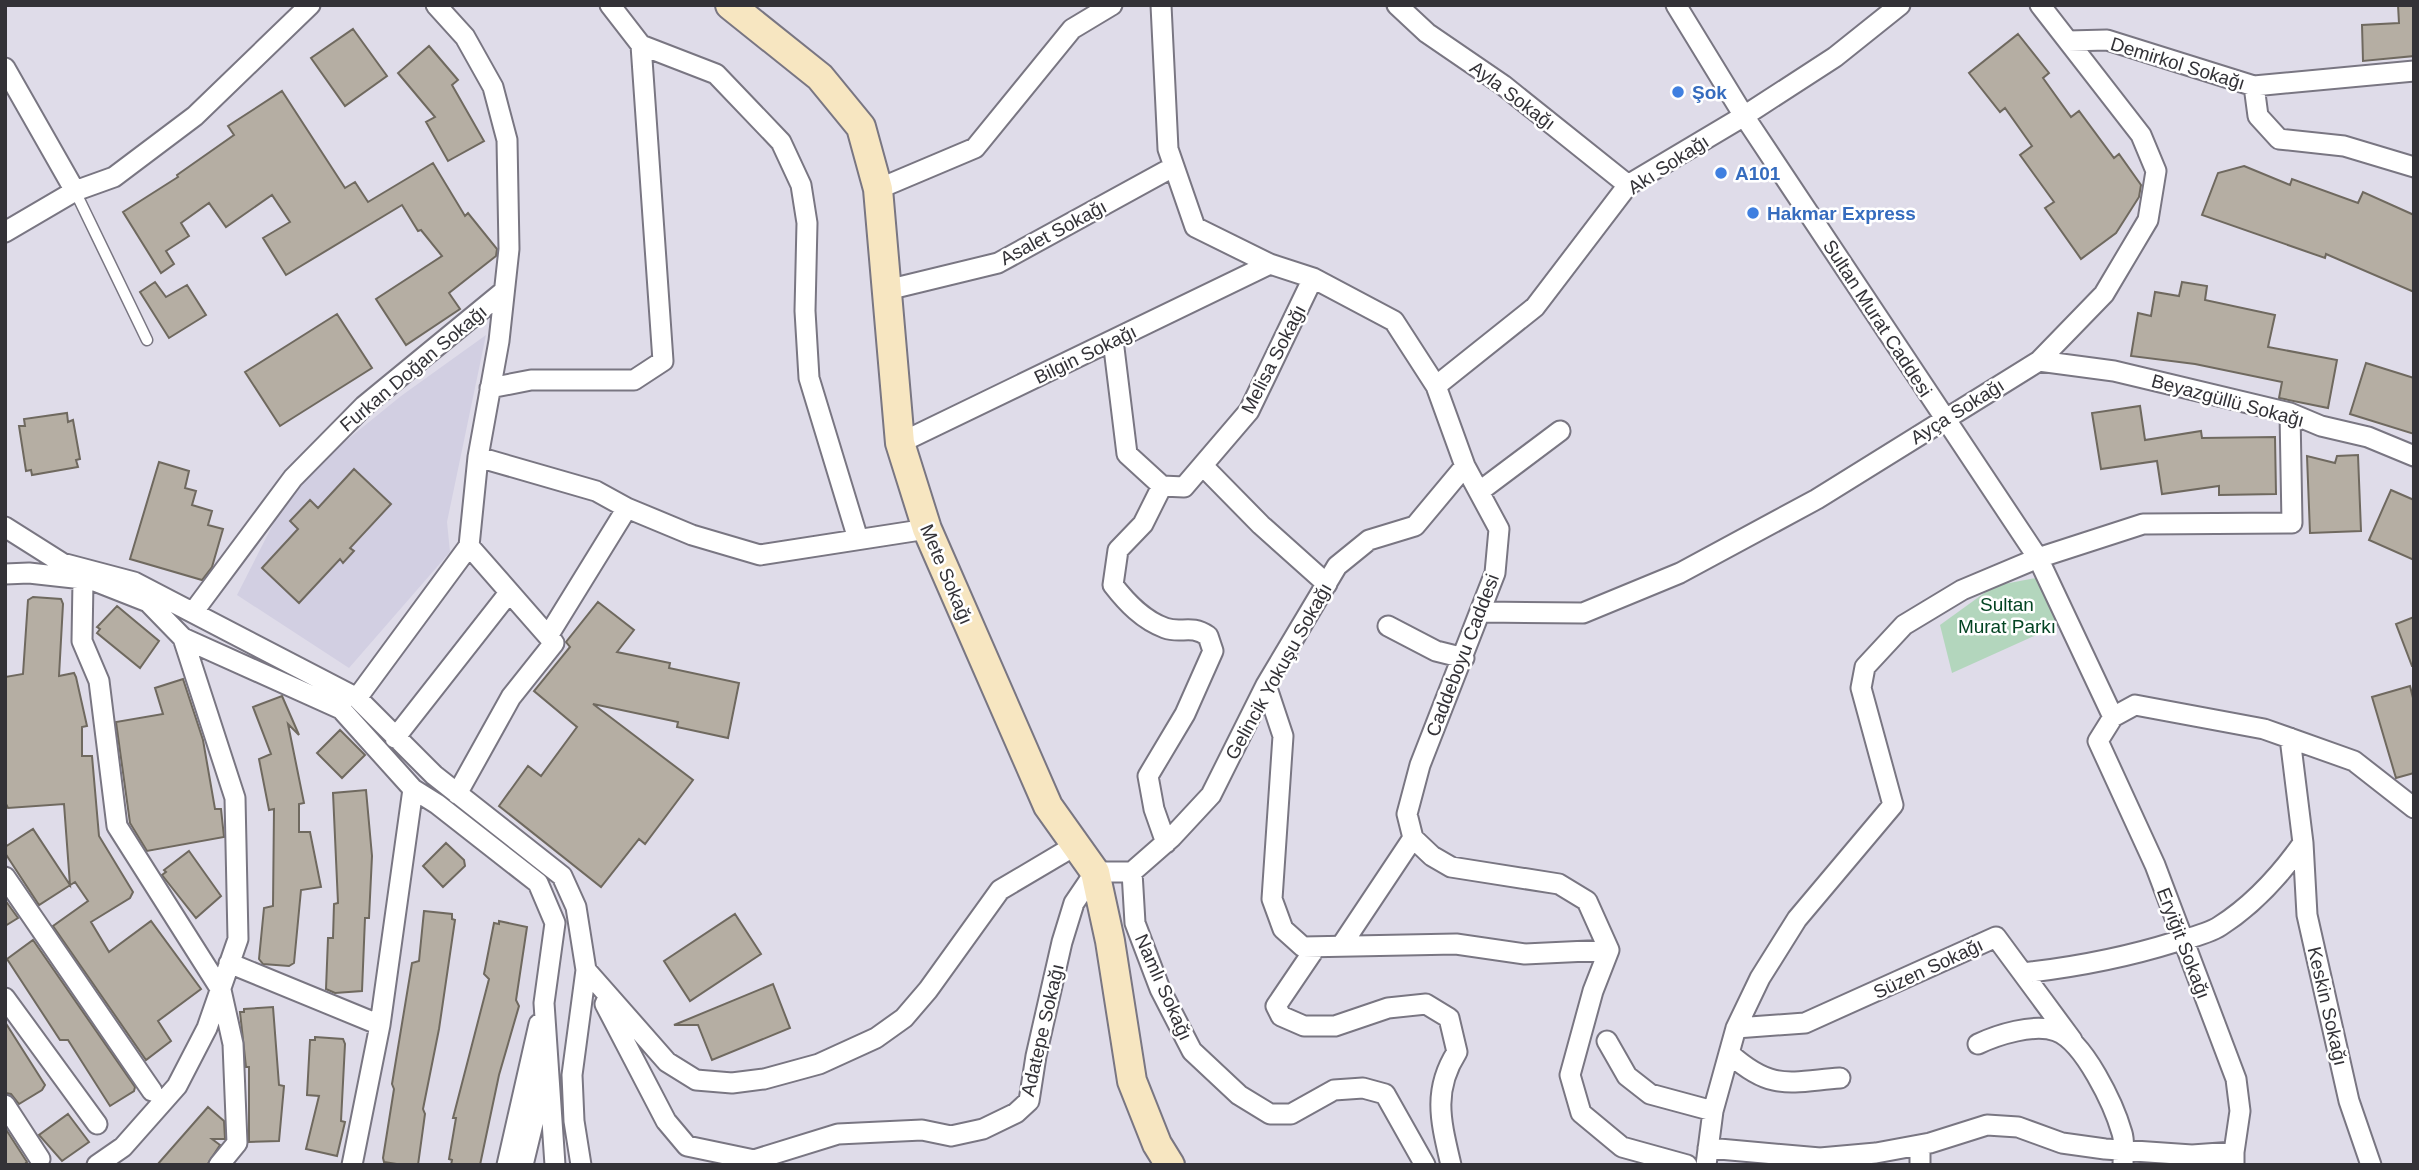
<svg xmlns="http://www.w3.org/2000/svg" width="2419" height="1170" font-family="Arial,sans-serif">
<rect width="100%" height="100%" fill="#dfdce9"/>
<!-- built -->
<path fill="#d2cfe2" d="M486,335L447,522L450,552L349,668L237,595L294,483L401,396Z"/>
<!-- green -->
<path fill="#b3d6bd" d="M2041,577L2063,623L1952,673L1940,625L1994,586Z"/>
<!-- building -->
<path fill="#b5aea3" stroke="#6f695f" stroke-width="2" d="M2398,5H2414V56L2363,61L2362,25L2399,23Z
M353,29L387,76L345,106L311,58Z
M2018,34L2049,73L2043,78L2071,117L2079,111L2114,158L2119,154L2141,185L2139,197L2116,233L2081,259L2045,208L2054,202L2020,155L2032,146L2005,108L2000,112L1969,73Z
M429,46L458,80L452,85L484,141L448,161L426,122L435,117L398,73Z
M282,91L345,188L355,182L368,202L433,163L465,216L468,213L497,249L496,256L449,293L460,309L406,345L376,299L442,256L421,230L418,231L402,205L286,275L263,238L290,222L272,195L226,227L209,203L181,223L189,236L166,251L174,264L161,273L123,212L178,177L177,175L234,135L228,126Z
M2244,166L2290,185L2292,179L2358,203L2363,192L2414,215V292L2326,254L2325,258L2202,215L2218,173Z
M155,282L166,297L187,285L206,315L169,338L140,292Z
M2182,282L2207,286L2205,300L2275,315L2268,347L2337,360L2328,408L2279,398L2282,382L2195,364L2131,356L2138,313L2151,316L2155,292L2179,296Z
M337,314L372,368L280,426L245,372Z
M2366,363L2414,378V434L2350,414Z
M2140,406L2145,440L2201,431L2202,438L2275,437L2276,494L2219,495V486L2162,494L2157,461L2101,469L2092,413Z
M67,413L68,422L73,420L80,459L76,460L78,467L32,475L31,470L26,471L19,426H25L24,419Z
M2358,455L2361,531L2310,533L2307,456L2335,463L2337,456Z
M159,462L189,471L185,488L196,491L192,505L212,511L208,525L223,529L212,567L202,580L130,559Z
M354,469L391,504L350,548L354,551L343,563L340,559L299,603L262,568L298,529L290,521L310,500L318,508Z
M2391,490L2414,500V560L2369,540Z
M33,597L61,599L63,604L59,676L74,673L76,677L87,726L82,727V756H92L99,836L133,892L130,898L91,922L109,952L151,921L201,989L158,1021L171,1041L146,1060L53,926L88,901L75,882L39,905L5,853V847L33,829L70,885L64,804L8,808L6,804L5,677L23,674L28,600Z
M598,602L634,630L617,652L670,663L669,668L739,683L728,738L677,727L678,722L593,704L693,780L645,844L639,839L601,887L499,806L528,766L541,776L577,727L534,691L570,647L566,642Z
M117,606L159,641L140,668L97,633L100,629L97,627Z
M2414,617V666H2412L2396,624Z
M183,679L203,740L215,809H221L224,837L147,851L130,823L116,722L163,714L155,688Z
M2410,686L2414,702V773L2396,778L2372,697Z
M282,696L299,735L288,724L304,803L299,804V832H310L321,887L301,890L294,963L289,966L263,964L259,959L264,908L273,906L274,809L269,810L259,759L271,754L253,707Z
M340,730L365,755L342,778L317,753Z
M366,790L372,856L369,918H365L362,991L335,993L326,989L328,938H333L334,904L338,903L333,793Z
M446,843L464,860L465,866L443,887L423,866Z
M189,851L221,896L196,918L162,875L166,872L164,870Z
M5,900L18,918L5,926Z
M424,911L452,914V919L455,920L439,1029L423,1109L425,1114L418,1165H403L384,1162L383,1158L394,1089L392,1084L412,963L419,961Z
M735,914L761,954L690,1001L664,961Z
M499,921L527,927L516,1000L519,1006L499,1075L480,1165H451L452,1160L449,1159L456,1118H453L489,979L484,974L494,923L499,924Z
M33,940L135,1087L134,1091L110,1106L68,1040H60L7,959Z
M773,984L790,1028L712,1060L698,1025H674Z
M273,1007L279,1085L284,1086L279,1141L249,1142V1067H246L240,1012H244V1009Z
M5,1022L45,1085L42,1090L19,1104L11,1094L5,1093Z
M315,1037L343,1039L345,1044L341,1121L345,1122L337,1156L306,1149L319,1096L307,1095L310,1040H315Z
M208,1107L224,1121L225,1139H212L220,1145L207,1165H157Z
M68,1114L89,1142L62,1161L39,1135Z
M5,1128L27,1162L24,1165H5Z"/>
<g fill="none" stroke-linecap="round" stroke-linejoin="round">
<!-- lane casing -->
<g stroke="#797682" stroke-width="13">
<path id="lane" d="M75,191L147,340"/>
</g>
<!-- street casing -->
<g stroke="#797682" stroke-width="23">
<path id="street" d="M436,5L465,37L493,87L507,140L509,249L499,341L478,457L469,546L554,643L511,697L457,794
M610,5L641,45L716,74L781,142L801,185L807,223L805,311L809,378L858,539
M1161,5L1168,149L1195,227L1270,264L1313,278L1394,321L1436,386L1465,466L1499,529L1495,573L1420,765L1407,814L1413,838L1432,856L1451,867L1559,884L1587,901L1609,950L1593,991L1570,1075L1581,1113L1622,1147L1687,1165
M1397,5L1427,33L1503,85L1628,185
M1676,5L1744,116L2038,558L2113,717
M2068,41L2107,40L2254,86L2414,71
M5,68L75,191
M2254,86L2258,116L2279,139L2344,146L2414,167
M878,189L975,148L1072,29L1112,5
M5,232L75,191L114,177L195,116L310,5
M887,290L998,263L1173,167
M1113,340L1127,454L1162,486L1184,487L1249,411L1313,278
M2039,361L2114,371L2290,413L2321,426L2368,437L2414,456
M1436,386L1535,307L1628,185L1744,116L1835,57L1900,5
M490,388L531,380H634L663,361L641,45
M900,443L1270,264
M478,457L596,491L627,508L692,535L760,555L927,529
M1204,467L1261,525L1327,584
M1162,486L1143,524L1118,550L1113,585C1127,603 1143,620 1165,628C1182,634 1190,624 1208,636L1213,651L1185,714L1148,776L1154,809L1166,843
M1480,491L1560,431
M5,527L62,563L134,582L357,698L434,775L562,876L576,907L586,970L667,1062L696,1080L732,1083L764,1079L819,1064L876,1038L904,1018L928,990L1000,890L1076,845
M5,574L29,573L92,580L148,602L183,638L341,709L413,789L437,804L538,883L555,923L544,1003L555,1165
M83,580L82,641L99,681L117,826L221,990L233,1044L237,1143L219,1165
M194,611L293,478L364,406L504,291
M1481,612L1583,613L1680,573L1817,499L2039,361L2104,294L2148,220L2156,171L2141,135L2040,5
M1388,626L1436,651L1464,658
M548,636L627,508
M1266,685L1283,736L1272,899L1283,929L1303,947L1456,944L1525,954L1609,950
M357,698L469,546
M395,738L508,594
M2303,843L2307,915L2349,1101L2371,1165
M1132,872L1135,923L1160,989L1192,1051L1239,1095L1270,1114H1291L1334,1090L1363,1088L1385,1094L1425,1165
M5,877L152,1091
M1341,946L1413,838
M1316,947L1276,1006L1281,1016L1304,1026H1335L1388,1008L1426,1004L1449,1018L1457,1052C1432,1091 1441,1122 1451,1165
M229,963L380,1025
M2023,973C2076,967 2124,958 2175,942C2189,938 2208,934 2220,926C2253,905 2281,874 2303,843L2290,738
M5,998L97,1124
M605,1004L666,1121L687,1146L754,1160L838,1134L922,1130L951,1136L983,1129L1016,1113L1029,1101L1036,1056L1062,942L1074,903L1095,872H1132L1172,837L1211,795L1266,685L1337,566L1369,540L1415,526L1465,466
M1736,1028L1805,1023L1996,937L2072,1040
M1607,1041L1627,1076L1650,1094L1713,1111
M1978,1044C1997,1035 2034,1023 2056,1031C2084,1041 2114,1105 2122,1133C2125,1142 2123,1155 2123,1165
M1731,1055C1772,1091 1789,1082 1840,1078
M5,1105L40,1159
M1708,1148L1820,1158L1876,1153L1930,1143L1987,1125L2018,1127L2062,1143L2105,1149L2192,1155L2234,1152V1163
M2234,1152L2240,1111L2236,1079L2155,865L2098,741L2113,717L2135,705L2264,729L2354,761L2414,808
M97,1165L123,1147L177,1086L207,1028L238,939L235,798L183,638
M352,1165L380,1025L413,789
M507,1165L539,1024
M523,1165L537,1107L539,1077
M581,1165L574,1121L572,1075L586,970
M1706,1165L1713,1111L1736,1028L1760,978L1797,919L1893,805L1861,688L1865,667L1904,625L1962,590L2038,558L2143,524L2292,523L2290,413
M1920,1165V1145"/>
</g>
<!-- secondary casing -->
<g stroke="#797682" stroke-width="32">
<path id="secondary" d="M730,5L820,77L861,127L878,189L900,443L927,529L1048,806L1095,872L1110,941L1132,1081L1157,1144L1170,1165"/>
</g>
<!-- lane -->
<use href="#lane" stroke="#fff" stroke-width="10"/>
<!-- street -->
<use href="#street" stroke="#fff" stroke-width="19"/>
<!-- secondary -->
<use href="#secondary" stroke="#f7e6c1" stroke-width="28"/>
</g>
<!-- markers -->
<g fill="#3f7fe0" stroke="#fff" stroke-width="2.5">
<circle cx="1678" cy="92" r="7"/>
<circle cx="1721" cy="173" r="7"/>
<circle cx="1753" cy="213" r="7"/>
</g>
<g text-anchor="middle" stroke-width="5" stroke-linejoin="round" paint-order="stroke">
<!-- street labels -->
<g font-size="19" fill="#333237" stroke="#fff">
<text transform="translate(2178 63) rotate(17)" y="7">Demirkol Sokağı</text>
<text transform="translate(1513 95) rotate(37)" y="7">Ayla Sokağı</text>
<text transform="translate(1668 164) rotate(-33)" y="7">Akı Sokağı</text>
<text transform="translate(1053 232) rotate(-28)" y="7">Asalet Sokağı</text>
<text transform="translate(1878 318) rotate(57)" y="7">Sultan Murat Caddesi</text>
<text transform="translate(1085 354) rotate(-26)" y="7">Bilgin Sokağı</text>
<text transform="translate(1273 359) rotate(-63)" y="7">Melisa Sokağı</text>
<text transform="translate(413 368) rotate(-40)" y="7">Furkan Doğan Sokağı</text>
<text transform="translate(2228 400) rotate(15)" y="7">Beyazgüllü Sokağı</text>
<text transform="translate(1957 411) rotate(-32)" y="7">Ayça Sokağı</text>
<text transform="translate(947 574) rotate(67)" y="7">Mete Sokağı</text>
<text transform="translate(1462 655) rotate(-69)" y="7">Caddeboyu Caddesi</text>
<text transform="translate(1278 671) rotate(-61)" y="7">Gelincik Yokuşu Sokağı</text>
<text transform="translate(2184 943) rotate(69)" y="7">Eryiğit Sokağı</text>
<text transform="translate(1928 968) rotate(-25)" y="7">Süzen Sokağı</text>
<text transform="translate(1164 987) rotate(66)" y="7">Namlı Sokağı</text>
<text transform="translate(2328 1006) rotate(77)" y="7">Keskin Sokağı</text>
<text transform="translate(1042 1030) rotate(-77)" y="7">Adatepe Sokağı</text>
</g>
<!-- shop labels -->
<g font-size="19" font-weight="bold" fill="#366cbe" stroke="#fff" text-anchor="start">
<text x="1692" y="99">Şok</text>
<text x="1735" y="180">A101</text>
<text x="1767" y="220">Hakmar Express</text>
</g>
<!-- park labels -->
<g font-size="19" fill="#034422" stroke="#fff">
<text x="2007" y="611">Sultan<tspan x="2007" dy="22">Murat Parkı</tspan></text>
</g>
</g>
<!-- border -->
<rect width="2419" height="1170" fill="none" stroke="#333237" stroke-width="14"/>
</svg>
